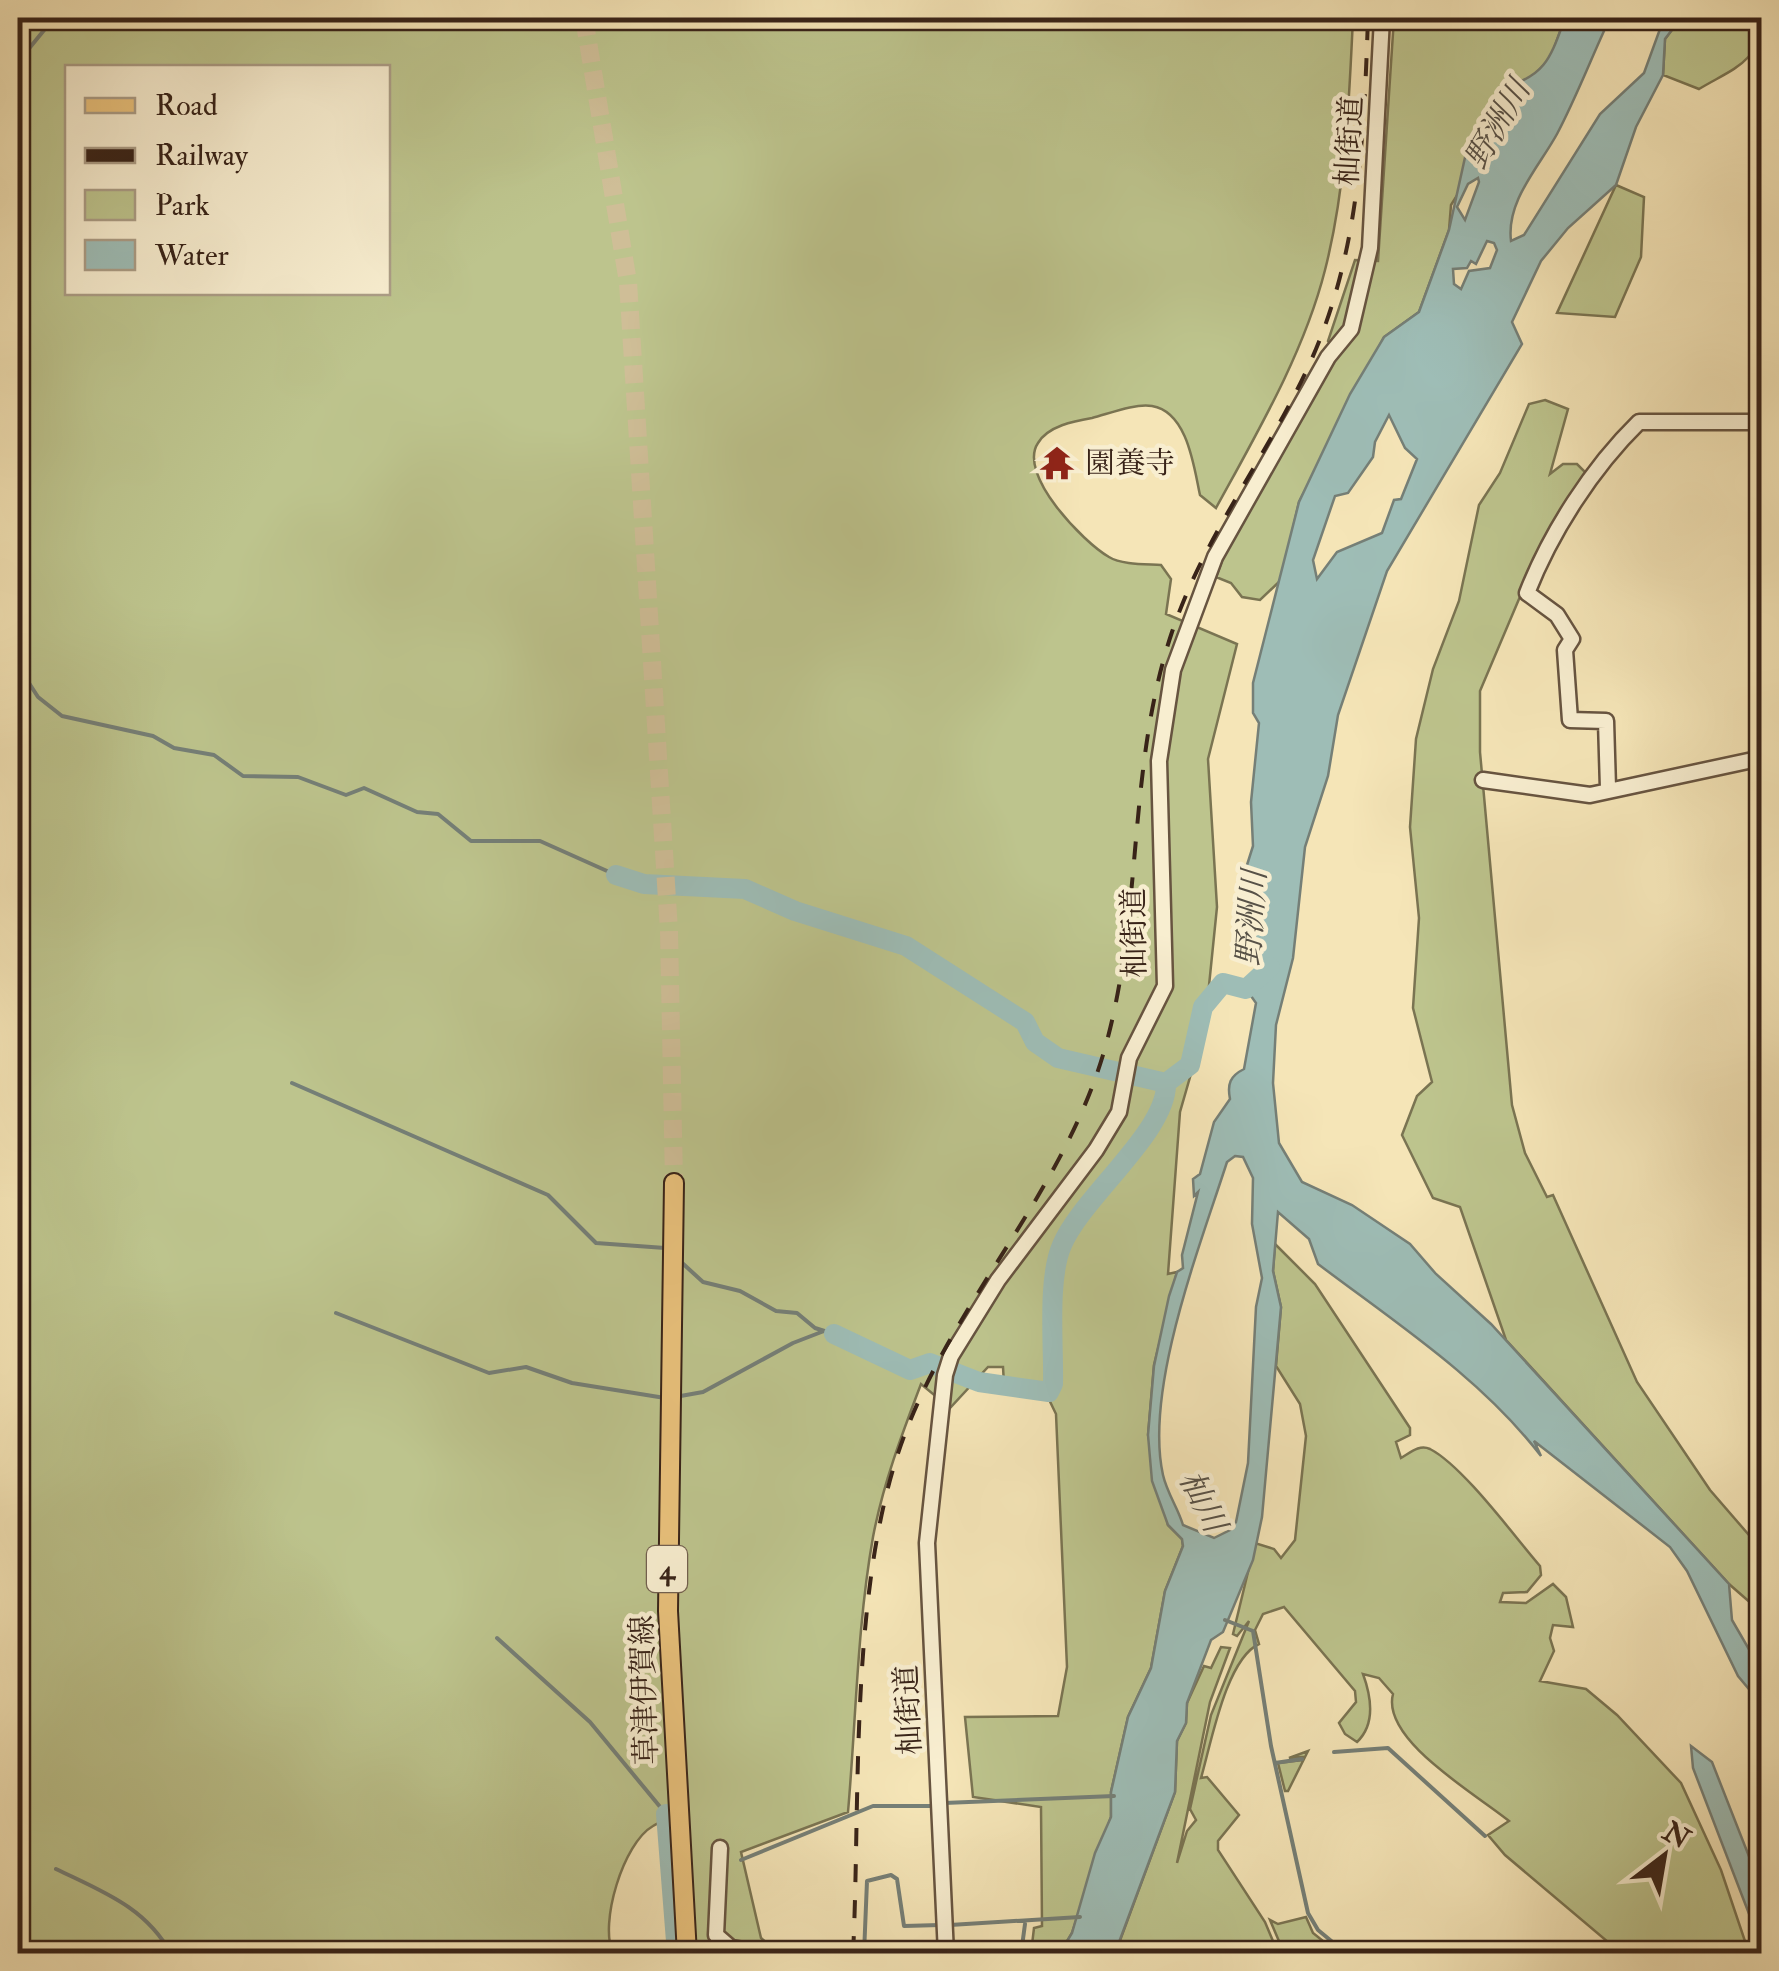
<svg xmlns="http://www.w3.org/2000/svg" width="1779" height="1971" font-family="'IM FELL Double Pica','Noto Serif JP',serif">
<rect width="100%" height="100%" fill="#f5e5b7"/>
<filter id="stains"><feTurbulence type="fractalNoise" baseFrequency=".002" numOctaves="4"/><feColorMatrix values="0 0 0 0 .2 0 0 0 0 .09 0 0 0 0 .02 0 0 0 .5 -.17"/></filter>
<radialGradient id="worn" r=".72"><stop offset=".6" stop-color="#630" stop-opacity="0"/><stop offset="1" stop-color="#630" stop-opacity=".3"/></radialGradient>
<!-- green -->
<path fill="#bdc48d" stroke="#7a7452" stroke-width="2.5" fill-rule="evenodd" d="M18,18H1353C1349,101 1346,188 1325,270C1304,353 1257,433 1216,508L1200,495C1194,468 1188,412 1152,406C1135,403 1108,414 1092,418C1074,421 1048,426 1038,443C1017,474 1083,542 1109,557C1122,565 1146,564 1161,565L1171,579L1166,614L1237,644L1208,759L1217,907L1205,1025L1180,1112L1168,1274L1177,1272L1154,1365L1148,1435L1168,1525L1182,1539L1183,1546L1165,1591L1151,1668L1128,1717L1111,1792V1817L1072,1933L1060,1953H1031L1034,1928L1042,1926L1041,1807L973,1797L965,1717L1058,1716L1067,1667L1056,1414L1042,1385L1004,1384L1003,1367H988L950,1408L921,1384C902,1434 883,1484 873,1537C857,1627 856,1721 848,1812L741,1852L761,1938L778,1952L695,1953L683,1815C674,1819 661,1821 653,1826C623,1843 599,1924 613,1953H18ZM68,68H388V292H68Z
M1394,18H1565L1551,57L1529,81L1451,205L1449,230L1419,312L1384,337L1299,502L1281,580L1260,600L1242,597L1231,583L1216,577L1231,537L1338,355L1328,341L1355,260L1378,261Z
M1681,18H1761C1761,62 1734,68 1699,89L1663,75L1665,39Z
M1616,185L1644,197L1641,257L1615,317L1557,313Z
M1545,400L1568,409L1550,474L1563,464H1577L1587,474L1530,573L1480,691V752L1512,1105L1525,1153L1547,1197L1553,1195L1637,1382L1710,1490L1761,1549V1612L1729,1584L1506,1340L1460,1207L1433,1198L1402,1135L1417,1096L1432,1082L1413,1008L1419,918L1410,827L1416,739L1433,669L1459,601L1479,505L1500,473L1529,404Z
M1275,1244L1315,1284L1410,1428V1435L1396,1442L1401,1458C1410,1453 1419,1444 1430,1449C1463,1466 1514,1536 1540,1566L1541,1575L1527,1592L1503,1593L1500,1602L1526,1603L1553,1584L1566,1597L1573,1627L1553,1625L1550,1638L1554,1651L1540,1681L1586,1689L1617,1715L1681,1783L1721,1870L1749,1953H1621L1505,1855L1488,1835L1509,1821C1476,1794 1381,1740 1393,1694L1379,1678L1363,1674C1371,1696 1376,1724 1357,1742L1345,1734L1339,1723L1356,1702L1355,1691L1284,1607L1263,1614L1255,1630L1259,1644C1226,1659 1211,1744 1201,1778L1207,1777L1239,1815L1218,1841V1850L1265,1922L1278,1953H1175L1163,1948L1161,1953L1115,1954L1175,1792L1177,1741L1186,1723L1187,1703L1204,1666L1211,1668L1221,1647L1230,1648L1210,1702L1177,1863L1187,1831L1196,1820L1190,1809L1211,1715L1249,1621L1237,1636L1233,1634L1255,1543L1274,1549L1281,1558L1295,1540L1306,1436L1300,1404L1276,1366L1281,1307L1273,1271Z
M1308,1751L1288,1791H1285L1278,1763L1302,1760L1303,1757L1289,1758Z
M1306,1917L1313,1933L1338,1953H1284L1270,1920L1278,1924Z"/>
<!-- water -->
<path fill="#9ebdb6" stroke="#757f77" stroke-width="2.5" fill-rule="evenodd" d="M1565,18H1610C1592,56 1577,96 1557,134C1539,167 1506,201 1511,241L1524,235L1600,114L1644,73L1664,18H1681L1665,39L1663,75L1636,127L1616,185L1568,228L1541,261L1512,322L1522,344L1387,571L1338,715L1328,776L1305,847L1293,958L1276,1025L1273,1083L1279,1143L1302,1182L1352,1205L1410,1244L1436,1274L1491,1324L1729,1584L1732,1620L1761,1670V1724L1758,1700L1738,1676L1687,1571L1670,1547L1534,1441L1541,1456C1481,1378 1396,1323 1318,1264L1309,1239L1278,1212L1273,1271L1281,1307L1262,1517L1253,1560L1223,1632L1211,1640L1187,1703L1186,1723L1177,1741L1175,1792L1115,1953H1060L1072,1933L1095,1853L1111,1817V1792L1128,1717L1151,1668L1165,1591L1183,1546L1182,1539L1168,1525L1152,1481L1148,1435L1154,1366L1169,1296L1177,1272L1183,1268L1182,1255L1198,1192L1194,1196L1193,1179L1200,1174L1214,1122L1230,1099C1227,1084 1230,1076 1244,1069L1256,1003L1251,996L1259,952L1251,944V918L1235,903L1253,846L1251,802L1259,723L1253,713V683L1299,502L1350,394L1384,337L1419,312L1449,230L1466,153L1503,87C1546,77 1551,56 1565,18ZM1478,178L1479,182L1465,220L1457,207L1468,184ZM1487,241L1494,243L1497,250L1490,268L1469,271L1461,289L1454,284L1453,269L1467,268L1471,261L1476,264ZM1389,415L1405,448L1417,459L1401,499L1394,500L1382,533L1337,552L1317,579L1313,560L1335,496L1348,493L1373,457L1375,442ZM1235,1156L1243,1157L1253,1178L1252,1224L1262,1278L1256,1307L1248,1463L1236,1522L1230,1530L1214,1538L1183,1525C1178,1508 1167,1493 1163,1475C1144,1389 1200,1246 1227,1162Z
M1691,1746L1712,1762L1761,1887V1945L1693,1768Z"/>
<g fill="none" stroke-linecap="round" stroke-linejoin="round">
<!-- stream -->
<path stroke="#757f77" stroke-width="4" d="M18,62L54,18
M18,666L38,697L62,716L153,736L174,748L214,755L243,776L298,777L346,795L364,788L417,812L438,814L471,841H540L616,875
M292,1083L548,1195L596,1243L665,1248
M680,1261L703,1282L740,1291L776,1311L797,1313L815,1328L834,1334
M336,1313L489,1373L526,1367L572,1383L665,1398
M675,1397L703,1392L793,1343L824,1331
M1225,1620L1253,1631L1271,1746L1308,1913L1318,1930L1347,1954
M497,1638L590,1722L666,1814
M1334,1752L1388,1748L1485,1836
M1275,1763L1302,1759
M944,1803L1114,1796
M741,1860L873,1806H935
M56,1869C101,1891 146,1907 171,1954
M950,1925L1080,1917
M864,1954L867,1881L891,1875L897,1879L904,1926L940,1925
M1021,1954L1025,1924"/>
<!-- river -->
<path stroke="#9ebdb6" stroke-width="20" d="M616,875L644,884L745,889L795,911L906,946L1025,1022L1035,1042L1058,1058L1166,1083
M834,1334L910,1370L930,1363L979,1382L1049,1392L1053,1384C1054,1346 1047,1279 1062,1245C1082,1197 1168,1131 1166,1083L1190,1065L1203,1007L1223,983L1246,989L1270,967
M666,1814L677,1954"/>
<!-- major-tunnel -->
<path stroke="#cfbe97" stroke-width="18" stroke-dasharray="18 9" stroke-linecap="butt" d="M584,18L628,282L669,931L674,1183"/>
<!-- minor casing -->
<g stroke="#675440" stroke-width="19">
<path id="minor" d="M1483,780L1590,795L1762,758
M1608,788L1606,721L1570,720L1565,650L1572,639L1557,615L1527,593C1551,532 1592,468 1639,422H1762
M720,1848L716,1935L731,1948L768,1954
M946,1954L927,1543L945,1375L951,1356L998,1280L1096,1150L1119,1112L1129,1058L1165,986L1159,761L1173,670L1215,557L1328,357L1351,329L1370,248L1382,18"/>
</g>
<!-- major casing -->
<g stroke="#382318" stroke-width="22">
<path id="major" d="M674,1183L668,1611L687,1954"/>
</g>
<!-- minor -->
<use href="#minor" stroke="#f8eed0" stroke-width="14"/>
<!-- major -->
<use href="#major" stroke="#eac27c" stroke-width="18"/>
<!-- rail -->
<path stroke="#382318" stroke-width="4" stroke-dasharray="18 18" stroke-linecap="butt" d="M853,1954C861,1792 848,1575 908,1426C960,1295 1062,1191 1103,1055C1144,917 1126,769 1172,632C1206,530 1275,447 1316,349C1360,243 1364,131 1368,18"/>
</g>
<!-- icons -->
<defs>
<g id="temple-bare" transform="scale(2.7)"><path d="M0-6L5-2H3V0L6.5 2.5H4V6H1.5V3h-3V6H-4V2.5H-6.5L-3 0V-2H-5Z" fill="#8f2418" stroke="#f8eed0" stroke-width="2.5" paint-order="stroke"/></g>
</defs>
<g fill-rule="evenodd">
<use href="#temple-bare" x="1057" y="463"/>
</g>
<g text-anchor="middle" stroke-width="9" stroke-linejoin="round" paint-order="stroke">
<!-- shield labels -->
<rect fill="#f8eed0" stroke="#72604f" stroke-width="2.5" x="647" y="1546" width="40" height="46" rx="8"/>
<g font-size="28" font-weight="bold" fill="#382318">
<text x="667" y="1579">4</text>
</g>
<!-- street labels -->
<g font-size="30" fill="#382318" stroke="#f8eed0">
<text transform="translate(1349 141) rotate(-87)" y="10">杣街道</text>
<text transform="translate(1134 933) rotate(-91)" y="10">杣街道</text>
<text transform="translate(644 1690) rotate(-92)" y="10">草津伊賀線</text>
<text transform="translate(908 1710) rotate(-93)" y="10">杣街道</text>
</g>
<!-- poi labels -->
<g font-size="30" fill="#382318" stroke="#f8eed0" text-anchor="start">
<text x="1085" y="473">園養寺</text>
</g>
<!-- water labels -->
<g font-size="32" font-style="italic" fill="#575147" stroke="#f8eed0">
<text transform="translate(1497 124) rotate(-60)" y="11">野洲川</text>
<text transform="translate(1251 918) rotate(-86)" y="11">野洲川</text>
<text transform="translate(1203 1501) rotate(63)" y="11">杣川</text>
</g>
</g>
<!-- margin -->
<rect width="1779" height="1971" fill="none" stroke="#f5e5b7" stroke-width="60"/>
<rect x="20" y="20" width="1739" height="1931" fill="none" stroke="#382318" stroke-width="5"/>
<rect x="30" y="30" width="1719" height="1911" fill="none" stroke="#382318" stroke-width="2.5"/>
<!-- legend -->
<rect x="65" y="65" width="325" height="230" fill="#f8eed0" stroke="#ab9d86" stroke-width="2.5"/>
<rect x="85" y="98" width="50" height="15" fill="#eac27c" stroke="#ab9d86" stroke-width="2.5"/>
<text x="155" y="115" font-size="30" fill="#382318">Road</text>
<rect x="85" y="148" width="50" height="15" fill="#382318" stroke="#ab9d86" stroke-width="2.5"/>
<text x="155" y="165" font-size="30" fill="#382318">Railway</text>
<rect x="85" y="190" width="50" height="30" fill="#bdc48d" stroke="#ab9d86" stroke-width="2.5"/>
<text x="155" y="215" font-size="30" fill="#382318">Park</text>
<rect x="85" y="240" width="50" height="30" fill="#9ebdb6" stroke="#ab9d86" stroke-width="2.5"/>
<text x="155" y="265" font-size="30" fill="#382318">Water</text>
<!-- north arrow -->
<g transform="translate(1664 1856) rotate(31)" stroke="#f8eed0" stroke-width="8" paint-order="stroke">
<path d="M0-8L18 38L0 25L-18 38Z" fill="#382318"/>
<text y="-15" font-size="28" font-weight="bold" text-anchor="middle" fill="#382318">N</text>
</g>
<rect width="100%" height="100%" filter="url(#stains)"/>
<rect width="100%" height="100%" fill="url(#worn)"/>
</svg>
